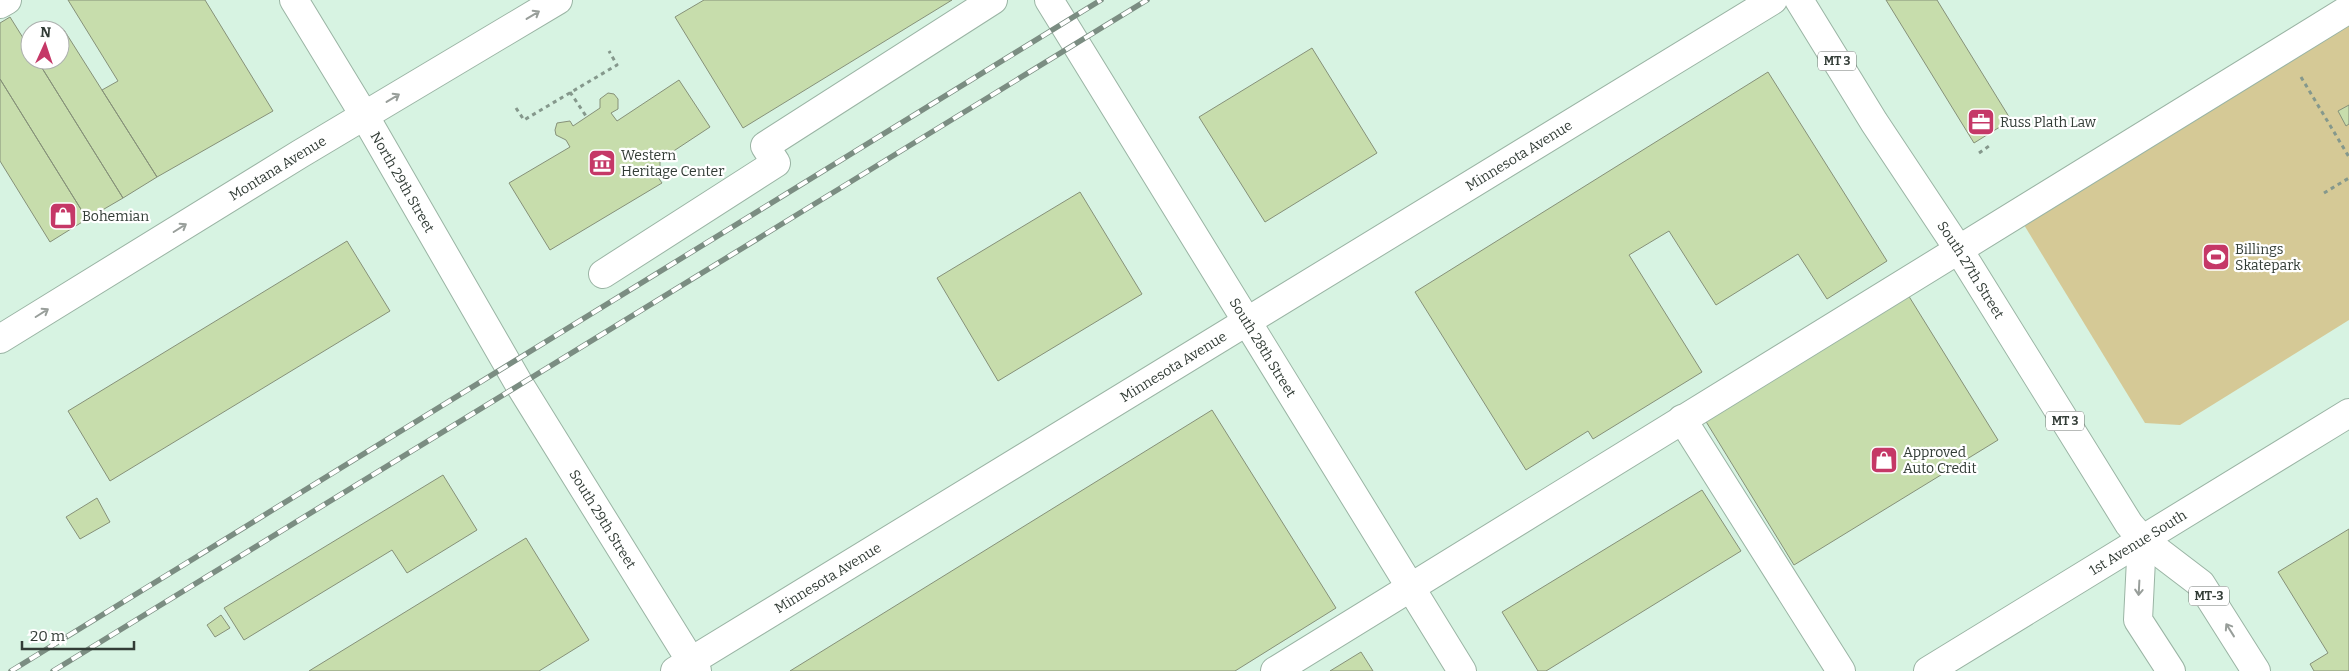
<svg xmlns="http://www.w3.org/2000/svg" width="2349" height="671" font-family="Bitter,serif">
<rect width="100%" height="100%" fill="#d7f3e2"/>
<!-- green -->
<path fill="#d5c996" d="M2349,18V320L2180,425L2145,423L2021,220Z"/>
<!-- building -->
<path fill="#c7ddac" stroke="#869179" d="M68,0H205L273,111L157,177L102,90L118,81Z
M704,0H952L743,128L675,17Z
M1886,0H1937L2011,120L1974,143Z
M10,17L30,49V60H37L123,198L87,219L0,79V23Z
M64,30L157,177L123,198L37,60H60V32Z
M1312,48L1377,153L1265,222L1199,117Z
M1768,72L1887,261L1827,299L1798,254L1716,305L1669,231L1629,255L1702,372L1593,439L1588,431L1526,470L1415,292Z
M0,79L87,219L50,242L0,161Z
M679,80L710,127L660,160V170L655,173L662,183L550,250L509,183L570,147L566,140L556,135L555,130L557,123L570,121L573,126L600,108V99L608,93L614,94L618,99V109L611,113L617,121Z
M2349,105V124L2346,126L2338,111Z
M1080,192L1142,294L998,381L937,278Z
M347,241L390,311L110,481L68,411Z
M1905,290L1998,440L1794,565L1702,415Z
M1212,410L1336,608L1235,671H790Z
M443,475L477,530L407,573L392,550L244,640L224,608Z
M1702,490L1741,551L1546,671H1538L1502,612Z
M97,498L110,522L80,539L66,517Z
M2349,529V671H2314L2310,664L2328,653L2278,572Z
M526,538L589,640L539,671H309Z
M221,615L230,628L215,637L207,625Z
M1361,652L1373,671H1330Z"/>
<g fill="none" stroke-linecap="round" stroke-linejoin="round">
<!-- minor casing -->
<g stroke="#9ab4a4" stroke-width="30">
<g id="minor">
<path id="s1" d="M294,0L364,115L519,384L697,671"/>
<path id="s2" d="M1049,0L1462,671"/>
<path d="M0,4L7,0"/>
<path d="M603,274L776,163L765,146L993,0"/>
<path d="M1682,419L1841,671"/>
<path id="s3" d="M675,671L1773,0"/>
<path d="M1275,671L2349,9"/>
<path id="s4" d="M1928,671L2349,413"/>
</g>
</g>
<!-- major casing -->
<g stroke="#9ab4a4" stroke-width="30">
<g id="major">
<path id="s5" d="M1799,0L1874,122L1959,250L2129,524L2142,539L2201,584L2256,671"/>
<path id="s6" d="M0,339L300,154L558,0"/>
<path d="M2142,539L2138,620L2171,671"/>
</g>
</g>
<!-- path -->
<path stroke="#85988c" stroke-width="3" stroke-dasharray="4 4" stroke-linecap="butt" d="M2301,77L2349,157
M570,92L586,116
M516,108L524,120L617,65L609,51
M1979,153L1989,146
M2324,193L2349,178"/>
<!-- minor -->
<use href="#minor" stroke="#fff" stroke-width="28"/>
<!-- major -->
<use href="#major" stroke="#fff" stroke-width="28"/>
<!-- rail casing -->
<g stroke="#7b8d82" stroke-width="5.5">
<path id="rail" d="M11,671L1101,0
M53,671L1147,0"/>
</g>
<!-- rail -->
<use href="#rail" stroke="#fff" stroke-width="4" stroke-dasharray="11" stroke-linecap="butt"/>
</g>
<!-- one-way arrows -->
<defs><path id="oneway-shaft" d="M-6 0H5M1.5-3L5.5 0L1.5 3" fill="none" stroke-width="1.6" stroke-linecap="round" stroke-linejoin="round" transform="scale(1.25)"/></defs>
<g stroke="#989e9a">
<use href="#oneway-shaft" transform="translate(533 15) rotate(-31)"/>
<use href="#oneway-shaft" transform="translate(393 98) rotate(-31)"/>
<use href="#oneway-shaft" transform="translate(180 228) rotate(-32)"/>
<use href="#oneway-shaft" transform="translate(42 313) rotate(-32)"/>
<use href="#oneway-shaft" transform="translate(2139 588) rotate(93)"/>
<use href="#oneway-shaft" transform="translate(2230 630) rotate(-122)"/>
</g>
<!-- icons -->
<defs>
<g id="office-square" transform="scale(1.4375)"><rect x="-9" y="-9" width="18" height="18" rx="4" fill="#c53867" stroke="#fff"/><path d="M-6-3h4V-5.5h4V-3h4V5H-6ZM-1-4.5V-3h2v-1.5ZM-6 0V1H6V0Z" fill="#fff"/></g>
<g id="museum-square" transform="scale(1.4375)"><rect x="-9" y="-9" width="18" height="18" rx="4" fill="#c53867" stroke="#fff"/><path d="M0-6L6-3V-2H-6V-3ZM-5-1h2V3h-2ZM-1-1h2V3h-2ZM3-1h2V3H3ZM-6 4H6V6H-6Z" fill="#fff"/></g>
<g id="shop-square" transform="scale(1.4375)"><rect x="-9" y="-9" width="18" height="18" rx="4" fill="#c53867" stroke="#fff"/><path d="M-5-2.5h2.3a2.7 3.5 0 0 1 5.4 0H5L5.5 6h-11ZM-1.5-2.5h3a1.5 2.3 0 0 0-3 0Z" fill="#fff"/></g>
<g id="stadium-square" transform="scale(1.4375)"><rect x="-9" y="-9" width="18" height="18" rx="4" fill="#c53867" stroke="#fff"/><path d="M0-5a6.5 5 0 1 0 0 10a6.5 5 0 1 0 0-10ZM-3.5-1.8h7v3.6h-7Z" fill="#fff"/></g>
</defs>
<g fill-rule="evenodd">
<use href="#office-square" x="1981" y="122"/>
<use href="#museum-square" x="602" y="163"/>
<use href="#shop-square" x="63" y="216"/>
<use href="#stadium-square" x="2216" y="257"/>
<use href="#shop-square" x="1884" y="460"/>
</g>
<g text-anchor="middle" stroke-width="4.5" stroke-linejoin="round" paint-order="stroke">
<!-- shield labels -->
<g fill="#fff" stroke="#707672" stroke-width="1">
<rect x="1818" y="51.5" width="38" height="19" rx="4"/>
<rect x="2046" y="411.5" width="38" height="19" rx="4"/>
<rect x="2189" y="586.5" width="40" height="19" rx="4"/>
</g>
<g font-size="12" font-weight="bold" fill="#323c36">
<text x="1837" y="65">MT 3</text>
<text x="2065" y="425">MT 3</text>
<text x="2209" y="600">MT-3</text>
</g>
<!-- poi labels -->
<g font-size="14" fill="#323c36" stroke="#fff" text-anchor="start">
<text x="2000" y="127">Russ Plath Law</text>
<text x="621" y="160">Western<tspan x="621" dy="16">Heritage Center</tspan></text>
<text x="82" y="221">Bohemian</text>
<text x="2235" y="254">Billings<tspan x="2235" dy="16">Skatepark</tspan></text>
<text x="1903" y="457">Approved<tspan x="1903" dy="16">Auto Credit</tspan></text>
</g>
<!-- street labels -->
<g font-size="14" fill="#323c36" stroke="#fff">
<text dy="5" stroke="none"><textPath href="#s3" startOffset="989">Minnesota Avenue</textPath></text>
<text dy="5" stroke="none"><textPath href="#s6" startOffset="326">Montana Avenue</textPath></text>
<text dy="5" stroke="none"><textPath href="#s1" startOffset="212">North 29th Street</textPath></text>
<text dy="5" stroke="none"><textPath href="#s5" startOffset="320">South 27th Street</textPath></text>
<text dy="5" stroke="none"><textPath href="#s2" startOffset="408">South 28th Street</textPath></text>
<text dy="5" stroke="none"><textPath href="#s3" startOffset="584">Minnesota Avenue</textPath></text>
<text dy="5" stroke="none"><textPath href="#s1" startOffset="604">South 29th Street</textPath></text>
<text dy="5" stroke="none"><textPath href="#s4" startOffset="246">1st Avenue South</textPath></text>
<text dy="5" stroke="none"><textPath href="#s3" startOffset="179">Minnesota Avenue</textPath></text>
</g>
</g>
<!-- north arrow -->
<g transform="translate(45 45) rotate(3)"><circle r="24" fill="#ffffff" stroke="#adb1af"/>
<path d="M0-4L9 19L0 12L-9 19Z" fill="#c53867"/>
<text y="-8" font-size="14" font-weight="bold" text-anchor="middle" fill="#323c36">N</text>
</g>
<!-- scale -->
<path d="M22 641v8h112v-8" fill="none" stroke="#323c36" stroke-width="2.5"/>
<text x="30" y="641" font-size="15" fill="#323c36" stroke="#ffffff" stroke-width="4" paint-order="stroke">20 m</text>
</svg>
